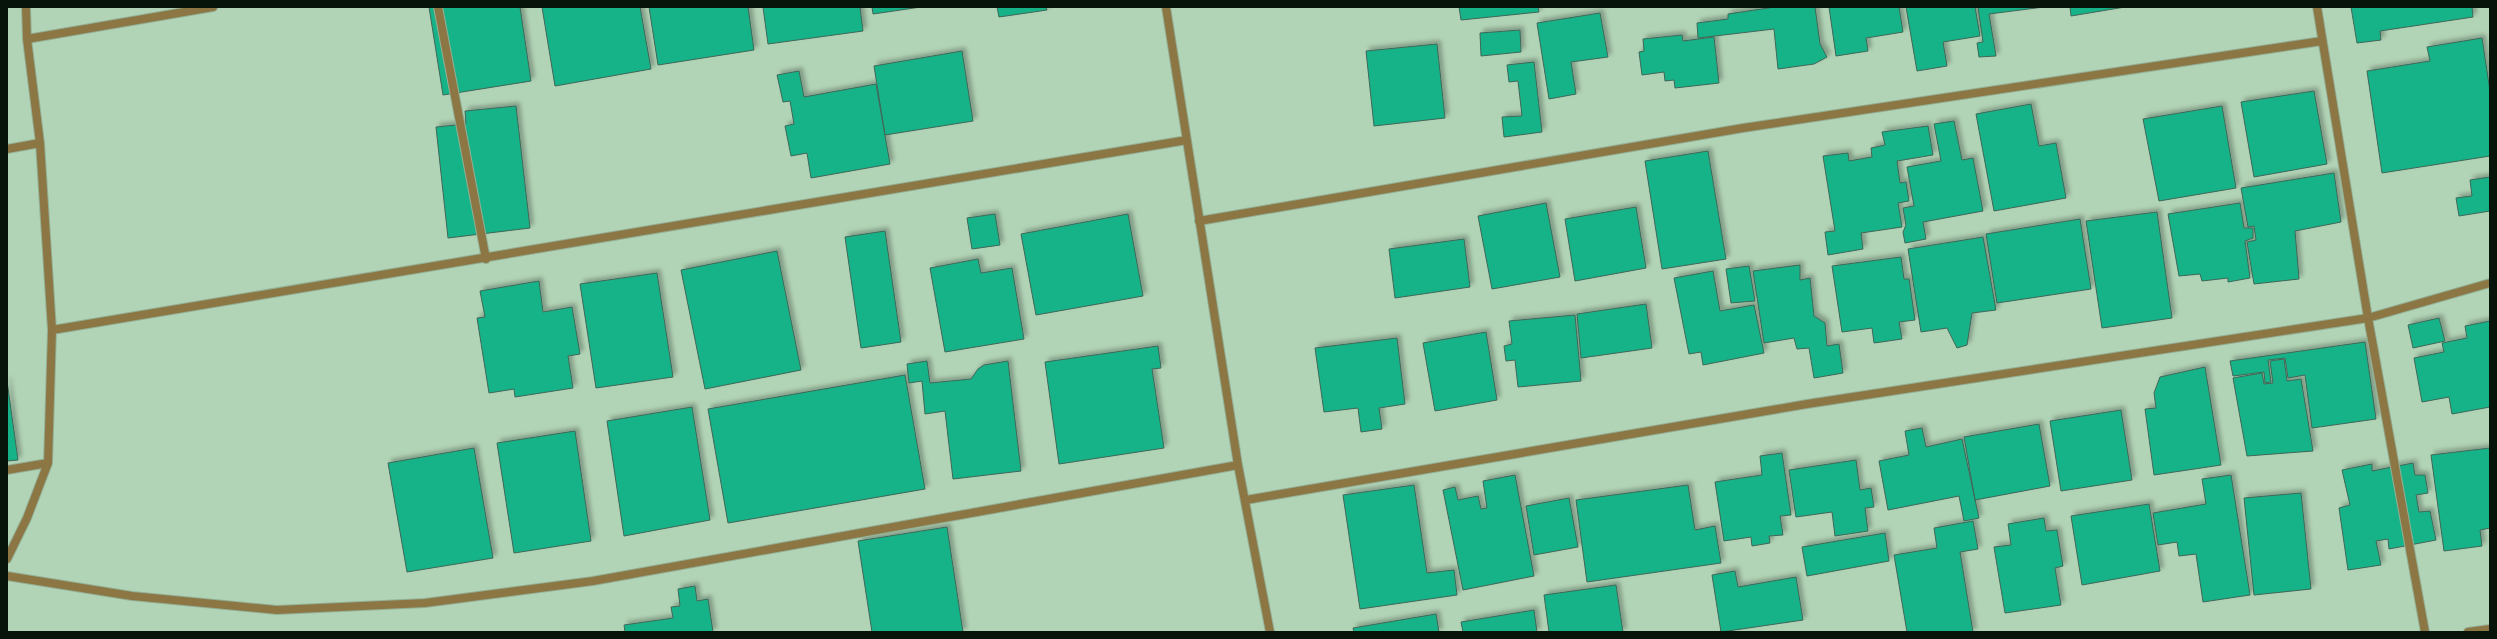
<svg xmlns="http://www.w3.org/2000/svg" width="2497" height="639" font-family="'Alegreya Sans',sans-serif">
<defs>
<filter id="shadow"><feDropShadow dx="3.5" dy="-3.5" stdDeviation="2" flood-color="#0004"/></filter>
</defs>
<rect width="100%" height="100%" fill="#b2d4b6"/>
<!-- building -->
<path fill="#18b288" stroke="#3d6858" filter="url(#shadow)" d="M429,7H520L531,81L443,95Z
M542,7H640L651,69L555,86Z
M649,7H748L754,50L658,65Z
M763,7H860L863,31L768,44Z
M872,7H921L873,14Z
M997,7H1046L1047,10L999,17Z
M1459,7H1538L1539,12L1461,20Z
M1775,7H1815L1820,44L1827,57L1814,64L1778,69L1774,29L1698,38L1697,23L1728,19V14Z
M1829,7H1899L1903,32L1866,38L1868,51L1836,56Z
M1906,7H1975L1980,36L1943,42L1947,66L1917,71Z
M1978,7H2044L1989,14L1996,56L1979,57L1977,43L1983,42Z
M2070,7H2125L2071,16Z
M2351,7H2472L2473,17L2380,31L2381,40L2357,43Z
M1600,13L1608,57L1571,62L1576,94L1549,99L1537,23Z
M1520,30L1521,52L1481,56L1480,33Z
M1682,35L1683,41L1714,37L1719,83L1675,88L1674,80L1665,81L1664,72L1642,75L1639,52L1644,51L1643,39Z
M2482,38L2490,91V156L2382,173L2367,71L2430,61L2427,47Z
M1437,44L1445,118L1374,126L1366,51Z
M962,51L973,121L885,135L874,66Z
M1534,62L1542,132L1504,137L1502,117L1522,116L1518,81L1509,82L1507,65Z
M799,71L804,97L876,84L890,164L811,178L807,153L791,156L785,126L794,124L790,101L783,102L777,75Z
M2314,91L2327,164L2254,177L2241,102Z
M2031,104L2039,146L2056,143L2066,198L1994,211L1976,114Z
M516,106L530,228L448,238L436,127L466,124L465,111Z
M2222,106L2236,188L2159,201L2143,119Z
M1954,121L1962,160L1973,158L1983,211L1923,222L1926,239L1905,243L1903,232L1906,225L1903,208L1914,206L1907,167L1941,161L1934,124Z
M1928,126L1933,155L1897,161L1900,183L1906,182L1909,201L1898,203L1902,227L1861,233L1863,249L1828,255L1825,232L1835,231L1823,156L1848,153L1849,161L1872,157L1871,148L1885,145L1882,132Z
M1708,151L1726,259L1662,269L1645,161Z
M2334,173L2341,222L2295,231L2299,279L2254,284L2247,242L2256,240L2254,226L2248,227L2241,188Z
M2490,177V211L2459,216L2456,198L2472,196L2470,180Z
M1546,203L1560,277L1492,289L1478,216Z
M2240,203L2244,228H2253V238L2245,241L2250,278L2228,282V278L2202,281L2200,274L2179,276L2168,214Z
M1636,207L1646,268L1575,281L1565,219Z
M2157,212L2172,318L2102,328L2086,221Z
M995,214L1000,245L972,249L967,218Z
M1128,214L1143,296L1036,315L1021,234Z
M2080,219L2091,289L1997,303L1986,234Z
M885,231L901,342L861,348L845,237Z
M1983,237L1996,310L1972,313L1967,345L1957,348L1947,328L1921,332L1908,249Z
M1464,239L1470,287L1395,298L1389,249Z
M777,251L801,370L705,389L681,270Z
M1901,257L1904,279H1909L1915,320L1899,322L1902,339L1874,343L1872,328L1842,332L1832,266Z
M978,259L981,273L1012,268L1024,339L945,352L930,268Z
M1800,265V280L1810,278L1814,316L1825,323L1827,346L1839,344L1843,373L1814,378L1809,348L1797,349L1794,338L1764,343L1753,271Z
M1749,266L1755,301L1731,303L1726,269Z
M1713,271L1720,311L1754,305L1764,353L1703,365L1701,352L1689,354L1674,278Z
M657,273L673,377L596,388L580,284Z
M539,281L543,312L572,307L580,354L568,356L573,388L515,397L514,389L489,393L477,318L485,317L480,291Z
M1646,304L1652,348L1581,358L1577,314Z
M1575,315L1581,381L1518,387L1515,360L1506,361L1504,346L1512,344L1509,321Z
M2439,318L2445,341L2413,348L2408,325Z
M2490,321V407L2452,414L2449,397L2422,402L2414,358L2444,352L2442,343L2467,338L2465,326Z
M1486,332L1497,400L1435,411L1423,343Z
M1397,338L1405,404L1379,408L1382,429L1361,432L1358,408L1324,412L1315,348Z
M2365,342L2376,419L2312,428L2305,375L2288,378L2285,358L2268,360L2271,382L2265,383L2264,372L2233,376L2230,361Z
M1158,346L1161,368L1152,369L1164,448L1059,464L1045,362Z
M2284,359L2287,381L2301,379L2313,451L2247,456L2233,378L2262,373L2264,384L2273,383L2270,361Z
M927,361L930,383L971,379L978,369L984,365L1008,361L1021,471L953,479L945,411L925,414L922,381L909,383L907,364Z
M2205,367L2221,465L2154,475L2145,409L2156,408L2154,393L2160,377Z
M905,375L925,489L728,523L708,409Z
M7,381L18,460L7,461Z
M692,407L710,520L624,536L607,421Z
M2121,410L2132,480L2061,491L2050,421Z
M2039,424L2050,486L1975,500L1964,437Z
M1922,428L1926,447L1962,439L1979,518L1964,521L1959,496L1888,510L1879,461L1909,455L1905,431Z
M575,431L591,541L514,553L497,443Z
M474,448L493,558L407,572L388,463Z
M2490,448V528L2480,530L2482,546L2444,551L2431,455Z
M1782,453L1791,515L1780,516L1783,535L1769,536L1770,543L1752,546L1751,537L1724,541L1715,482L1762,475L1760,456Z
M1856,460L1860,490L1871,488L1874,507L1865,508L1868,531L1835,536L1832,512L1796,517L1789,470Z
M2413,463L2415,475H2425L2428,493L2416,495L2419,512L2430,511L2436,540L2389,549L2388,539L2376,541L2381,565L2348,570L2339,508L2350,505L2342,470L2372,464V471Z
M1515,475L1534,576L1463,590L1443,490L1455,487L1458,500L1478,496L1481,509L1487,508L1483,481Z
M2231,475L2250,595L2203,602L2196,554L2179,556L2177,542L2158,545L2153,513L2206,504L2202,479Z
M1414,485L1427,573L1454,570L1457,595L1360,609L1343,495Z
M1688,485L1695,530L1715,526L1721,563L1587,582L1576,500Z
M2301,493L2311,589L2254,595L2244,498Z
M1569,498L1578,547L1534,555L1526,506Z
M2149,504L2160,571L2082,585L2071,516Z
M2044,518L2046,531L2057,530L2063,566L2055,568L2061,605L2005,613L1994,547L2011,545L2008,524Z
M1973,521L1978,549L1960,552L1973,632H1907L1894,555L1937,548L1934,528Z
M947,527L963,632H872L858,541Z
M1885,533L1889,561L1807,576L1802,547Z
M1735,571L1738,587L1796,577L1803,620L1721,632L1712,575Z
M1616,585L1623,632H1549L1544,595Z
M695,586L697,601L708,599L713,632H625L624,625L673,618L671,607L680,606L678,589Z
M1534,610L1537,632H1463L1461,622Z
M1436,614L1439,632H1354L1353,628Z"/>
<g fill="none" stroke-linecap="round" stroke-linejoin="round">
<!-- street casing -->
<g stroke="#93b197" stroke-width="10">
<path id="street" d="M438,7L486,259
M1166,7L1238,465L1270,632
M2317,7L2368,318L2425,632
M27,39L213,7
M7,149L40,143
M1199,221L1743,128L2322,41
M52,330L1187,140
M7,470L48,463
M1246,500L1807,404L2368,318L2490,283
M7,559L27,518L48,463L52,330L40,143L27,39L26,7
M7,576L132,596L277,610L425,603L593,581L1238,465
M2468,632L2490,629"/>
</g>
<!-- street -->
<use href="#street" stroke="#8c7744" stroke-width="8"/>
</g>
<!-- border -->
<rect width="2497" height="639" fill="none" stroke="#071409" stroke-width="16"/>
</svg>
